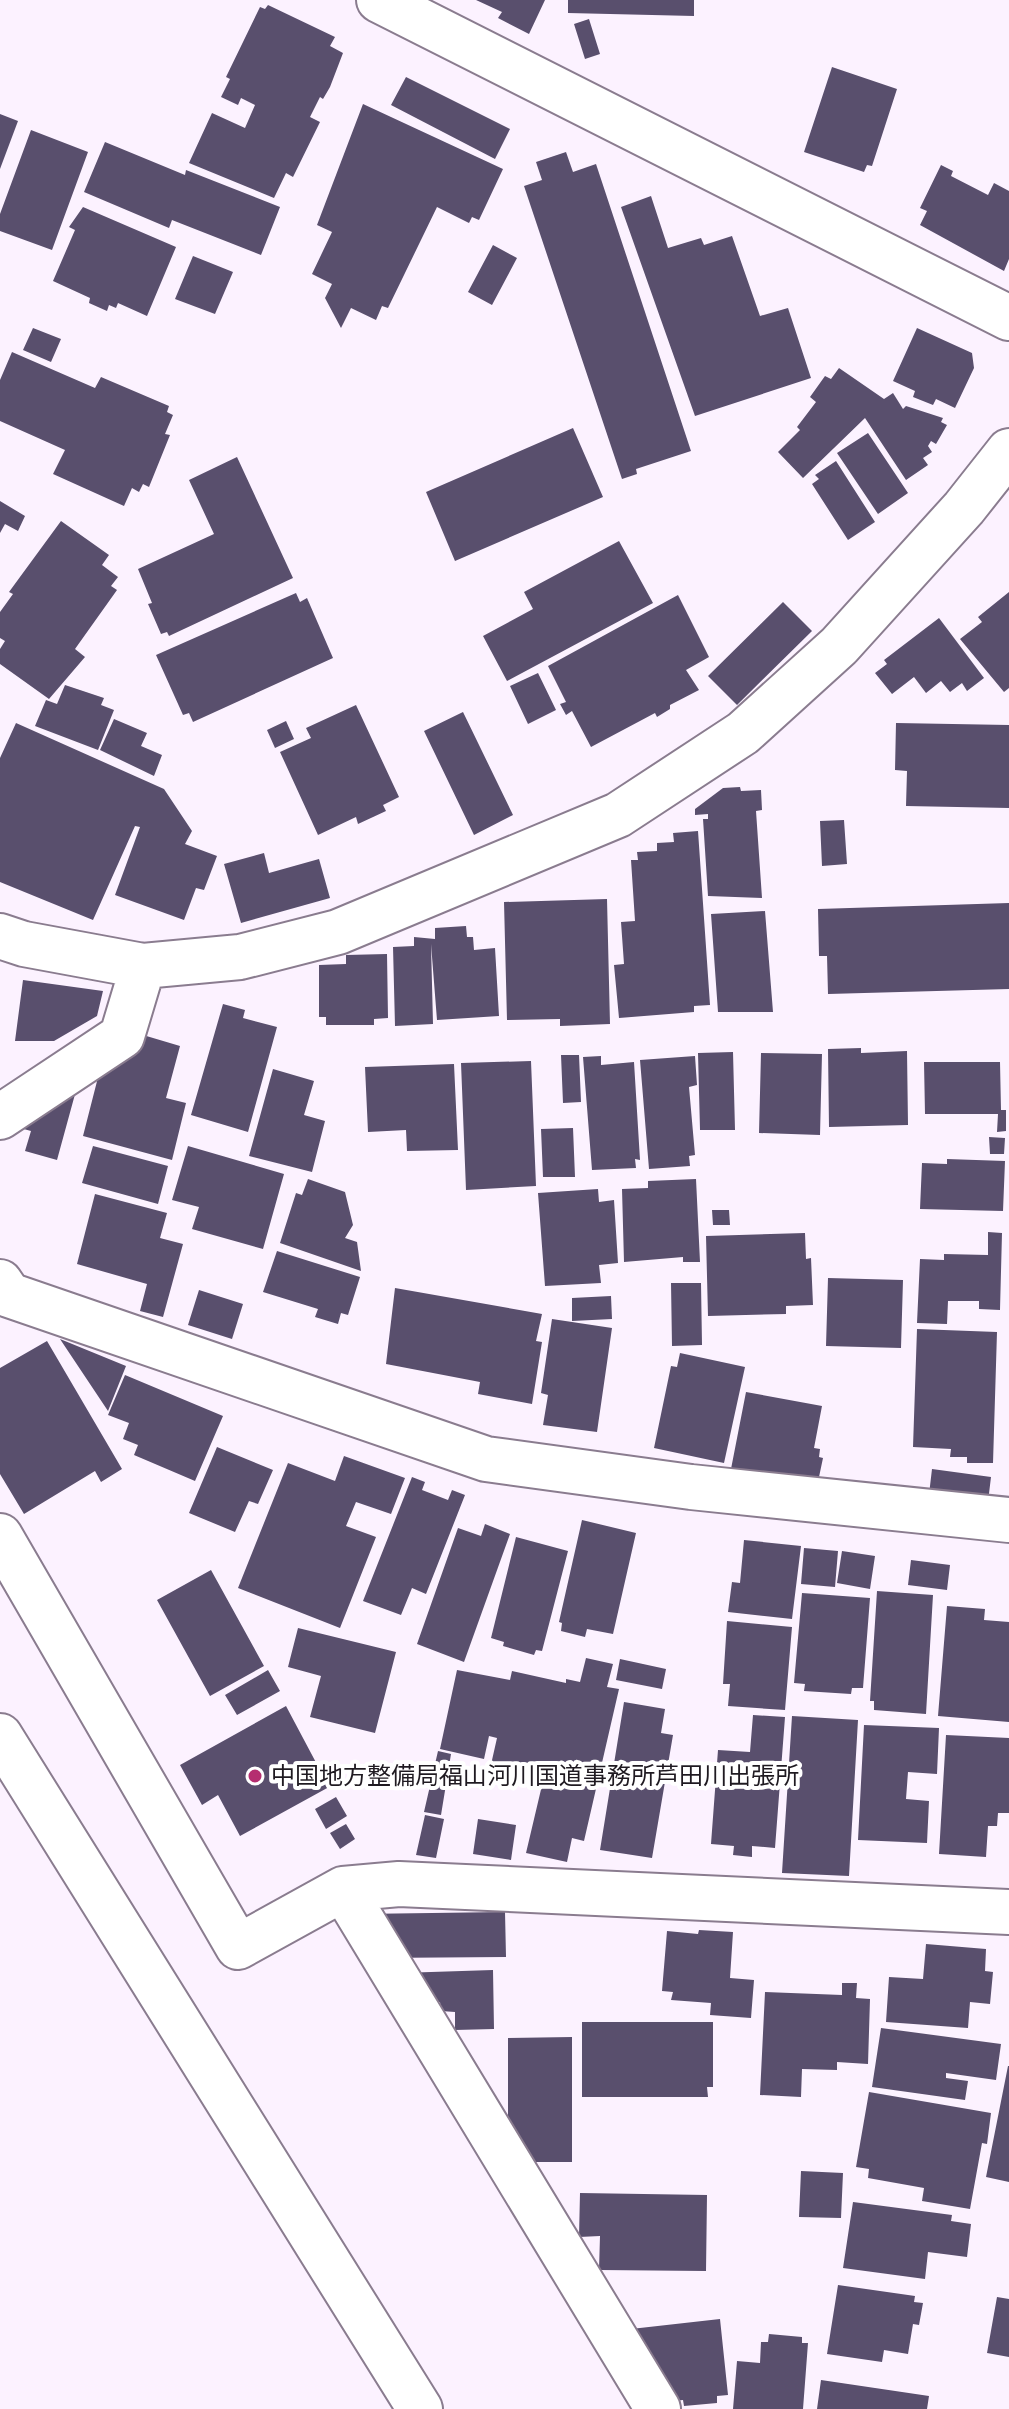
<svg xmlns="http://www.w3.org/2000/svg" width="1009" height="2409" font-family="Roboto,'Noto Sans JP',sans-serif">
<rect width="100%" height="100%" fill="#fcf2ff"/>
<!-- building -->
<path fill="#594f6d" d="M476,0H545L529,34L498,18L502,12Z
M568,0H694V16L568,13Z
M268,5L335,37L330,46L343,53L330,87L323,99L320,97L310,117L320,122L293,177L286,173L274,198L189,163L212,113L245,128L255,105L241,98L238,105L221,97L230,79L226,77L260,7L265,9Z
M589,19L600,54L585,59L574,24Z
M832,67L897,89L872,166L867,165L864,172L804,152Z
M406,77L510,129L495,159L391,105Z
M363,104L503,169L479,220L472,217L469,223L437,207L388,308L382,306L376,320L351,308L341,328L325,298L332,284L312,274L332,232L317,225Z
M0,114L18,121L0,169Z
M31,130L88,152L52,250L0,231V214Z
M105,142L185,175L186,170L280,207L261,255L172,220L169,228L84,192Z
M566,152L573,172L596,164L691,451L636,469L637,474L622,479L524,186L542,180L536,162Z
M941,165L953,171L951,176L988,195L994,183L1009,191V259L1004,271L920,225L927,211L920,208Z
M651,196L668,248L701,238L704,245L732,236L760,316L788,308L811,378L695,416L621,207Z
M83,207L176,247L147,316L118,303L116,308L109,305L107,311L89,303L90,298L53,281L75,230L69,227Z
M493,245L517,258L492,305L468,292Z
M193,256L233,272L215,314L175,299Z
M33,328L61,339L51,362L23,350Z
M917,328L972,353L974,368L955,408L936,399L933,405L913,397L915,391L893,381Z
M12,352L95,388L101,377L169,406L167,412L173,415L165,434L170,435L149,487L143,484L139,492L132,488L124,506L53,474L65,450L0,421V380Z
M839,368L884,399L893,393L903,409L906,406L943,418L941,422L947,425L936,444L931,441L928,446L932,452L923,458L928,465L906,480L865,418L803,478L778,452L800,430L797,427L816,402L810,397L825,376L831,379Z
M573,428L603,497L455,561L426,492Z
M868,433L908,493L878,514L837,453Z
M237,457L293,578L169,636L167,632L161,634L148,604L152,603L138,569L214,534L189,480Z
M836,461L875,522L848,540L812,484L819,479L815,475Z
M0,501L25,516L18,531L5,524L0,533Z
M61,521L109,555L102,565L118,577L111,586L117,590L75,649L85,657L49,699L0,664V649L5,641L0,638V612L13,594L9,592Z
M619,541L653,603L507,681L483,636L533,609L524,592Z
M1009,592V688L1004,692L960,639L982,622L978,617Z
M296,593L300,602L307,598L333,658L193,722L189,713L183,715L156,655Z
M678,595L709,657L686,670L699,690L670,705V709L657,717L655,713L591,747L572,711L566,715L560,704L566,702L548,666Z
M783,602L812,631L737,705L708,676Z
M939,618L984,678L967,691L962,683L950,692L941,681L926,693L914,677L892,694L875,673L887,664L884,660Z
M538,673L556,710L528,724L510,686Z
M65,685L104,698L101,705L114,710L98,750L35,726L46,700L57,704Z
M356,705L399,797L383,805L386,811L358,824L356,817L318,835L280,752L311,738L306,728Z
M463,712L513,815L474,835L424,731Z
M114,719L147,733L141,746L162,755L154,776L100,750Z
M286,721L294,739L275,748L267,730Z
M16,723L164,789L192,831L185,844L217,856L204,890L196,888L184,920L115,895L140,827L135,826L93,920L0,882V758Z
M896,723L1009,725V808L906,806L907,771L895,770Z
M740,787L741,791L761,790L762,810L756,811L762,898L708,896L703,819H708V814L695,815V809L723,788Z
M844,820L847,864L822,866L820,821Z
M698,831L710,1005L694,1006V1012L619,1018L614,965L624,964L621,922L635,921L631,860H638L637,852L657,851V843L674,842L673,833Z
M264,853L269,873L319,859L330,898L241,923L224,864Z
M607,899L610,1024L560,1026V1019L507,1020L504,902Z
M1009,903V989L828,994L827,956H819L818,909Z
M765,911L773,1012H718L711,914Z
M466,926L467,937H473L474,950L495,948L499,1016L437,1020L431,944L433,1024L395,1026L393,947L414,946V937L435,939V928Z
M387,954L388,1018L374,1019V1025H326V1017H319V965L346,964V955Z
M23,980L103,991L97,1016L54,1041H15Z
M223,1004L245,1010L243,1018L277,1027L248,1132L191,1115Z
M143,1035L180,1046L166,1098L186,1103L172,1160L83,1136L105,1050L119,1047L138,1052Z
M861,1048V1053L907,1051L908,1125L829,1127L828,1049Z
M733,1052L735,1130H700L698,1053Z
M761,1053L822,1054L820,1135L759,1133Z
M561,1055H579L581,1102L563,1103Z
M601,1056V1065L634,1062L640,1160L635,1159L636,1168L592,1170L583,1057Z
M695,1056L697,1085L689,1087L695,1155L689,1156L690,1166L649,1169L640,1060Z
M531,1061L536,1186L466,1190L461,1063Z
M924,1062H1000L1001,1110H1006V1131L997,1132L998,1114H925Z
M454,1064L458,1150L407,1151L406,1130L368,1132L365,1067Z
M273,1069L314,1081L304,1115L325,1121L312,1172L249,1156Z
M80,1076L57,1160L25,1151L31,1131L20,1128Z
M573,1128L575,1177H543L541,1129Z
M989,1137L1005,1138L1004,1154H990Z
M93,1146L168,1166L158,1204L82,1183Z
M188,1146L284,1174L263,1249L192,1229L199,1207L172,1200Z
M947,1159L1005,1161L1003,1211L920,1209L922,1163L947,1164Z
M308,1179L345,1192L353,1225L345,1238L357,1242L361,1271L280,1243L296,1193L302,1195Z
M696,1179L700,1262H683V1257L624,1262L622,1189L648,1188V1181Z
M598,1189L599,1202L614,1200L618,1263L599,1265L601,1283L545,1286L538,1193Z
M95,1194L167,1213L160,1238L183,1244L163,1317L140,1311L147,1284L77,1264Z
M712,1210H729L730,1225H713Z
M988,1232L1002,1233L1000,1310L979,1309V1301H948L947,1324L917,1323L920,1259L944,1260V1254L988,1255Z
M805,1233L806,1259L811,1258L813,1305L786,1306V1314L708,1316L706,1236Z
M277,1251L360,1277L348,1315L341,1313L338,1324L315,1317L318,1309L263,1292Z
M828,1278L903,1280L901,1348L826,1346Z
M671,1283H701L702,1345L672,1346Z
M395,1288L542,1314L536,1341L542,1342L532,1404L478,1394L480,1382L386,1364Z
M199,1290L243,1304L232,1339L188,1325Z
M611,1296L612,1319L572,1321V1298Z
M552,1319L612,1328L597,1432L543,1425L548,1395L541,1393Z
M917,1329L997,1332L993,1463H967V1457H950L951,1449L913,1447Z
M60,1339L126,1366L108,1411Z
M47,1341L122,1469L101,1482L95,1471L24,1514L0,1474V1368Z
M680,1353L745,1367L724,1463L654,1448L671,1366L677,1367Z
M125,1375L223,1416L195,1481L134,1455L138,1445L123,1439L129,1423L108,1415Z
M746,1392L822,1406L814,1448L820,1449L819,1457L823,1458L819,1477L812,1476L810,1485L731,1469Z
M217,1447L273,1470L258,1504L249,1501L235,1532L189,1513Z
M344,1456L405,1478L391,1514L356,1502L346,1526L376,1537L340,1628L238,1588L288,1463L335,1481Z
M932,1469L991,1477L987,1510L928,1503Z
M412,1477L425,1482L422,1490L448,1500L452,1490L465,1495L426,1594L412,1588L401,1615L363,1601Z
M582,1520L636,1533L613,1634L587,1629L585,1637L561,1631L562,1623L559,1622Z
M485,1524L510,1534L464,1662L417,1644L458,1528L481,1536Z
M516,1537L568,1551L542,1651L536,1650L534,1655L503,1646L504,1642L491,1638Z
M744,1540L801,1546L792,1619L728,1612L732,1582L740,1583Z
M804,1548L838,1551L835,1587L801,1584Z
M842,1551L875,1556L870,1589L837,1583Z
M911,1560L950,1565L947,1590L908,1585Z
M211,1570L264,1666L210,1696L157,1600Z
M877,1591L933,1595L926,1714L874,1710V1701H870Z
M802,1593L870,1598L863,1688H852L851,1694L804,1691L805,1684L794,1683Z
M947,1606L985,1609L984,1620L1009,1622V1722L938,1716Z
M727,1621L792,1627L785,1710L728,1706L730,1684H723Z
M298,1628L396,1652L375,1733L310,1717L321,1676L288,1667Z
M586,1658L613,1664L607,1687L619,1689L584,1841L572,1838L567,1862L526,1853L543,1781L490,1769L497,1738L489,1736L484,1759L440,1749L457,1670L510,1680L512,1671L566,1683V1679L580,1682Z
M620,1659L666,1669L662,1689L616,1680Z
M268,1670L280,1691L237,1715L225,1695Z
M624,1702L665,1709L661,1733L673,1735L652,1858L600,1850Z
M286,1706L329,1787L240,1836L218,1795L202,1805L180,1765Z
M753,1715L785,1717L775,1848L752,1846V1857L733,1855L734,1846L711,1844L718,1750L750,1752Z
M792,1716L858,1720L849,1876L782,1873Z
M864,1725L939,1728L937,1774L908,1772L906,1799L929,1801L927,1843L858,1840Z
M946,1735L1009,1738V1813H998L997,1826H988L986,1857L939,1854Z
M438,1751L451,1754L441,1815L424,1812Z
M336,1797L347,1816L326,1829L315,1809Z
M425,1815L444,1819L436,1858L416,1855Z
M478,1819L516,1825L511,1860L473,1854Z
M346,1824L355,1839L340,1849L330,1833Z
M505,1912L506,1957L375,1958L359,1914Z
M699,1930L733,1932L730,1978L754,1980L751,2018L710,2015L711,2003L671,2000L673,1992L662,1991L667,1931L698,1934Z
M926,1944L986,1949L985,1971L993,1972L990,2004L970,2002L968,2028L886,2022L889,1977L923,1979Z
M493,1970L494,2029L455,2030V2012L441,2011L440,2002L401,2003L400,1973Z
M842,1983H857L856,1998L870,1999L868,2064L837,2062V2070L802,2069L801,2097L760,2095L765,1992L842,1995Z
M582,2022H713V2087H707L708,2097H582Z
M881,2028L1001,2044L996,2080L946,2073V2078L968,2081L965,2100L872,2087Z
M572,2037V2162H508V2038Z
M1008,2066H1009V2182L986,2177Z
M869,2092L991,2113L987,2144L982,2143L970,2209L922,2201L924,2188L868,2178L869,2169L856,2167Z
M801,2171L843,2173L841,2218L799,2217Z
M580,2193L707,2195L706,2271L599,2270L600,2236L579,2237Z
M853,2202L952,2215L951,2221L971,2224L967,2257L928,2252L925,2279L843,2268Z
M838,2285L915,2296L914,2302L923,2303L919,2325L913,2324L908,2354L884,2350L882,2362L827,2354Z
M997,2297L1009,2299V2357L987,2353Z
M720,2319L728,2395L717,2396V2403L684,2406L683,2400L653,2403L631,2329Z
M769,2334L802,2337V2343H808L803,2409H733L737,2361L760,2363L761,2342H768Z
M821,2380L929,2396L927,2409H817Z"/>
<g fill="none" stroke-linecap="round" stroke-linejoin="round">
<!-- minor casing -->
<g stroke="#8a7c8f" stroke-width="48">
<path id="minor" d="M379,0L1009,318
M0,936L24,944L143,966L240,957L338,932L618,815L743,733L839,646L964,508L1009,451
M0,1117L122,1036L143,966
M0,1282L9,1295L486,1459L691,1487L1009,1520
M0,1536L238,1947L343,1889L399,1884L1009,1912
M0,1736L420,2409
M343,1889L658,2409"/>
</g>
<!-- minor -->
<use href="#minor" stroke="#fff" stroke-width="44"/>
</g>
<!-- markers -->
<circle fill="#b52e70" stroke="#fff" stroke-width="3" cx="255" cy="1776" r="8"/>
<g text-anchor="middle" stroke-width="8" stroke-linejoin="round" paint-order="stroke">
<!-- poi labels -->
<g font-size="24" fill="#1f1a21" stroke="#fff" text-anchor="start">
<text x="271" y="1784">中国地方整備局福山河川国道事務所芦田川出張所</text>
</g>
</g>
</svg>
